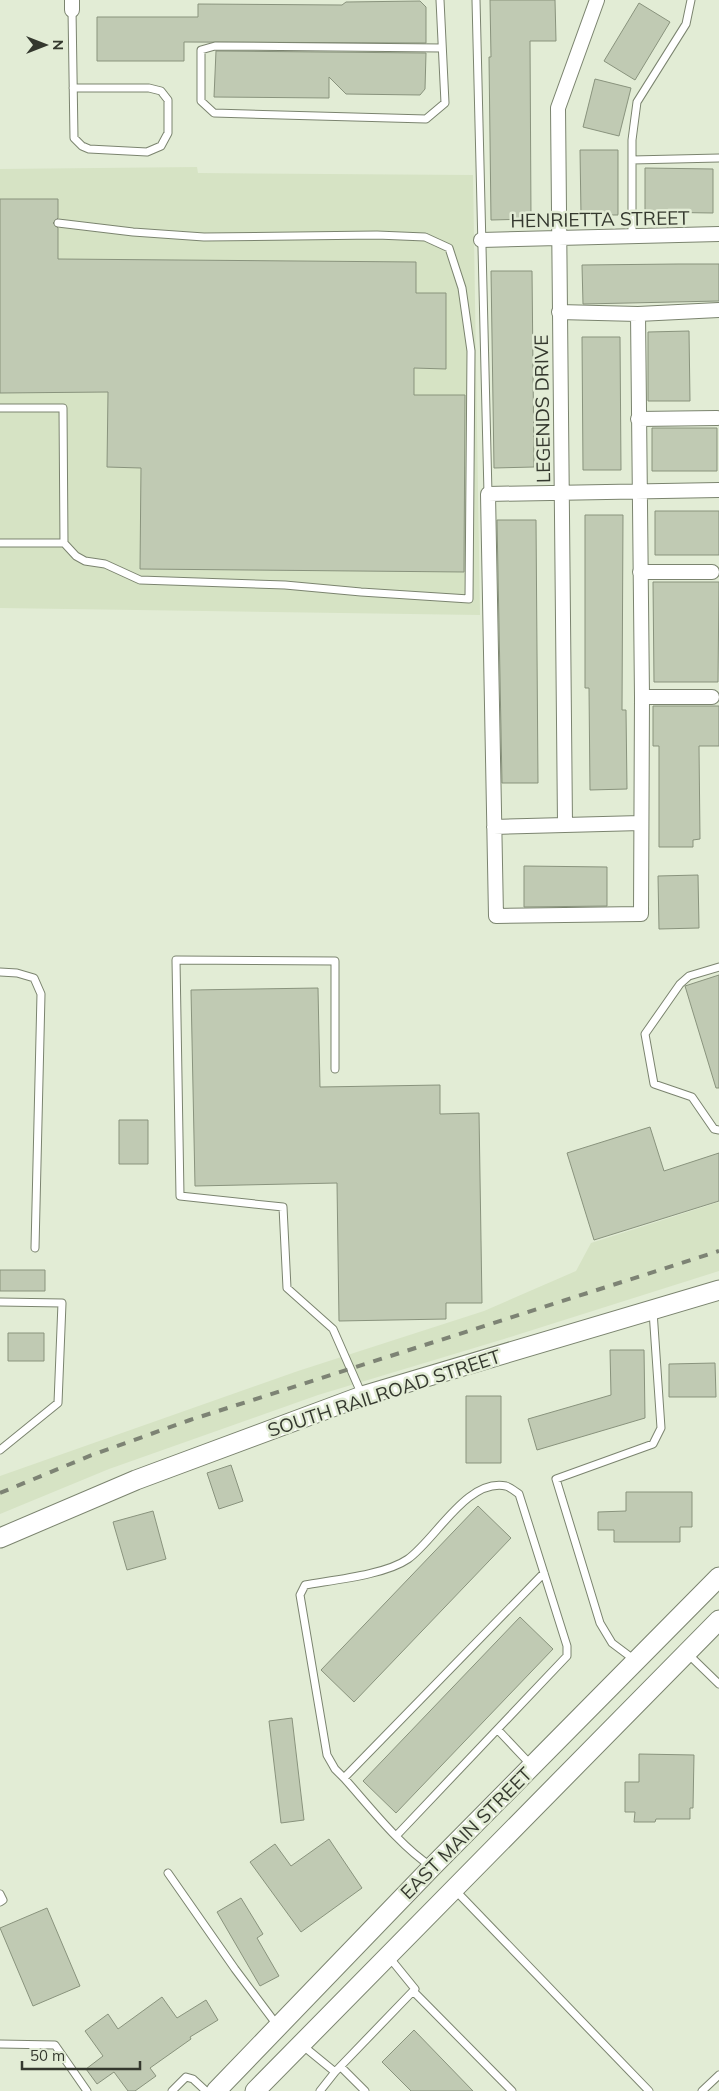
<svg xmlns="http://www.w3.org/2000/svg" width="719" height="2091" font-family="Mulish,sans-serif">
<rect width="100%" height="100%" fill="#e2ecd5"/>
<!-- built -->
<path fill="#d6e3c4" d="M197,167L198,173L473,175L480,615L0,608V169Z
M719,1202V1271L504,1339L318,1395L109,1469L0,1514V1476L298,1371L484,1311L576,1271L591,1243Z"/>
<!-- building -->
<path fill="#c0cab3" stroke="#89937d" d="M490,0H555L556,41H530L531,219L491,220L489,57H491Z
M420,1L426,7V43L184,42V61H97V17H198V4L342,5L346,2Z
M639,3L670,22L635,80L604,61Z
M216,51L426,53L425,89L420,95L346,94L329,77V98L214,97Z
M595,79L631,88L619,136L583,127Z
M580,150H618V215H581Z
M645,168L713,169V213L645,212Z
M0,199H58V218L53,223L58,228V259L416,262V293H446V369L414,368V395H465L464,572L140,569L141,468L107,467L108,392L0,393Z
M678,264H719V301L583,304L582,265Z
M491,271H532L534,467L494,468Z
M689,331L690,401H648V332Z
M582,337H620L621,470H583Z
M652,428H717V471H652Z
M655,511H719V555H655Z
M585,515H623L622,710H626L627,789L590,790L589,688H585Z
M497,520H536L538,783H502Z
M653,582H719L718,682H654Z
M653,706H719V746H699L700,839L693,840V847H659V746H653Z
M524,866L607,867V906L524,907Z
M698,875L699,928L659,929L658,876Z
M719,975V1088H716L685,986Z
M318,988L320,1087L440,1085V1114L479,1113L482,1303H446V1319L339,1321L337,1183L195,1186L191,990Z
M119,1120H148V1164H119Z
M650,1127L664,1171L719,1153V1201L594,1240L567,1153Z
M0,1270H45V1291H0Z
M8,1333H44V1361H8Z
M610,1350H644L645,1418L537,1450L528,1419L611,1395Z
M715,1363L716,1397H669V1364Z
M466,1396H501V1463H466Z
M231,1465L243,1501L219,1509L207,1473Z
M626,1492H692V1527H680V1542H614V1530H598V1512L626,1511Z
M478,1506L511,1538L354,1702L321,1670Z
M153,1511L166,1559L127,1570L113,1522Z
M520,1617L553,1649L396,1813L363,1781Z
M292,1718L304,1820L281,1823L269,1721Z
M639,1754L694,1755L693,1808H690V1819H656L655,1822H634L635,1812H625V1782H639Z
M329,1839L362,1888L301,1932L250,1862L275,1844L291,1866Z
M241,1898L263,1934L257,1938L279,1976L260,1986L217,1912Z
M47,1908L80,1986L33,2006L0,1928Z
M162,1997L177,2018L206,2000L218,2020L190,2037L191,2039L150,2068L156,2076L135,2091H128L114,2072L97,2084L86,2069L103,2056L85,2031L108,2014L118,2029Z
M414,2030L473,2091H411L382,2062Z"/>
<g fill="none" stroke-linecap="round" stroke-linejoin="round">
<!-- lane casing -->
<g stroke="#7b846f" stroke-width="9">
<path id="lane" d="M440,0L445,103L426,119L214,113L201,101V50L215,46L442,48
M476,0L488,494
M72,10L74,138L82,146L89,149L147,152L161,146L168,133V100L161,91L149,88H73
M632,160L719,158
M632,237V140L637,102L686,24L691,0
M0,408H63L64,543L76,556L85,561L105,564L140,580L285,585L361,592L469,599L471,351L462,288L449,248L425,237L377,235L204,237L133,232L58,223
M0,543H64
M719,967L689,976L680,984L645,1034L654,1084L692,1097L714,1129L719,1130
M0,972L17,973L34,978L41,994L35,1248
M335,1069V961L176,960L180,1196L283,1207L287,1288L333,1329L362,1395
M0,1302L62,1303L58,1403L0,1450
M687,1653L719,1684
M636,1661L612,1643L600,1623L556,1479L653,1444L661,1428L653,1311
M498,1730L532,1766
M344,1778L544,1573
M397,1835L567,1656V1646L519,1494C516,1492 510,1487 506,1486C467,1478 436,1539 408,1559C385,1575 333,1580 305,1585L300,1595L327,1755L335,1769L344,1778C370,1807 400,1846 432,1867
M168,1873L235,1969L277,2025
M455,1890L649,2091
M0,1894L3,1900L0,1902
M413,1991L512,2091
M0,2044L55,2045L87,2091
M302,2045L335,2072L320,2091
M341,2067L365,2091
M335,2072L415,1989L389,1957
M172,2091L186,2077L193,2079L206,2091
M702,2091L719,2075"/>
</g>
<!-- street casing -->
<g stroke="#7b846f" stroke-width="16">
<path id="street" d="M72,0V10
M481,240L719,234
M559,312L638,314
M638,419L717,418
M640,572H712
M642,697L641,914L496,916L488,494L719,490
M712,697H642L638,314L719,310
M565,824L558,108L597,0
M494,827L641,823"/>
</g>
<!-- secondary casing -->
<g stroke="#7b846f" stroke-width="21">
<path id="secondary" d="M0,1538L136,1480L362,1396L719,1290
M216,2091L432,1867L719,1577
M255,2091L719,1620"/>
</g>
<!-- lane -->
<use href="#lane" stroke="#fff" stroke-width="7"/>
<!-- street -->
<use href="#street" stroke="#fff" stroke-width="14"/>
<!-- secondary -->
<use href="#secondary" stroke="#fff" stroke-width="19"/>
<!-- rail -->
<path stroke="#7d8374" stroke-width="4" stroke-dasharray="9 9" stroke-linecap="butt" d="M0,1493L92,1455L190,1420L719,1251"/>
</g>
<g text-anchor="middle" stroke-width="5" stroke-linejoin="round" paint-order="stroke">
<!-- street labels -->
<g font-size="19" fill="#34382e" stroke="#e2ecd5">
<text transform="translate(600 219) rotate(-1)" y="7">HENRIETTA STREET</text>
<text transform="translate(542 409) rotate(-91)" y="7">LEGENDS DRIVE</text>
<text transform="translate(384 1393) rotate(-18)" y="7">SOUTH RAILROAD STREET</text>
<text transform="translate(466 1833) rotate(-45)" y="7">EAST MAIN STREET</text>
</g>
</g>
<!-- north arrow -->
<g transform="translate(45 45) rotate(90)" stroke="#e2ecd5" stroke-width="4" paint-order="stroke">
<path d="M0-4L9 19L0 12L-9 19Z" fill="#34382e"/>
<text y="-8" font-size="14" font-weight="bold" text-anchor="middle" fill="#34382e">N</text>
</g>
<!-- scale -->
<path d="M22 2061v8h118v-8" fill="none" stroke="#34382e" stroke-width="2.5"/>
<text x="30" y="2061" font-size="15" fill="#34382e" stroke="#e2ecd5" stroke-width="4" paint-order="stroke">50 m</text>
</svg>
